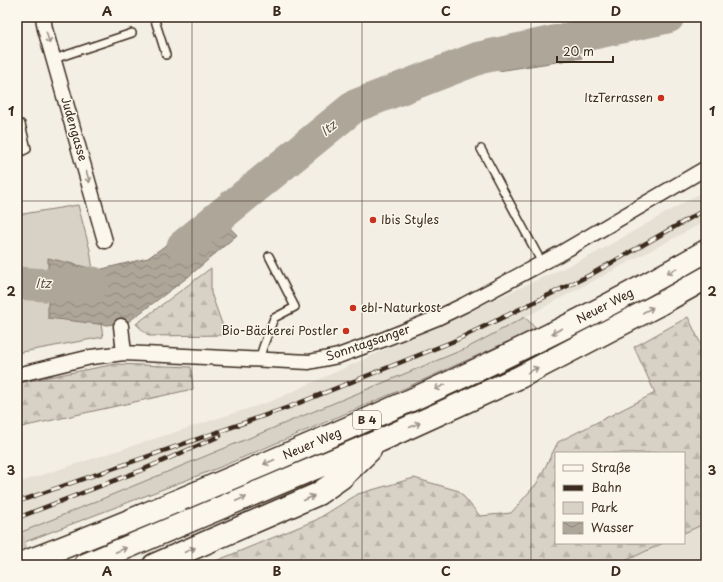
<svg xmlns="http://www.w3.org/2000/svg" width="723" height="582" font-family="'Playpen Sans',sans-serif">
<defs>
<pattern id="forest-firs" width="22" height="20" patternUnits="userSpaceOnUse"><rect width="22" height="20" fill="#d8d1c6"/><path d="M5 1l3.5 6h-7zM16 11l3.5 6h-7z" fill="#bab4aa"/></pattern>
<pattern id="water-waves" width="16" height="10" patternUnits="userSpaceOnUse"><rect width="16" height="10" fill="#afa69a"/><path d="M0 5q4-4 8 0t8 0" fill="none" stroke="#90877d"/></pattern>
</defs>
<rect width="100%" height="100%" fill="#f3efe4"/>
<filter id="ink" filterUnits="userSpaceOnUse"><feTurbulence type="fractalNoise" baseFrequency=".025" numOctaves="2"/><feDisplacementMap in="SourceGraphic" scale="8" xChannelSelector="R" yChannelSelector="G"/><feConvolveMatrix kernelMatrix="1 2 1 2 8 2 1 2 1" color-interpolation-filters="sRGB"/></filter>
<g filter="url(#ink)">
<!-- built -->
<path fill="#e5dfd4" d="M706,190V221L467,348L17,534V483L272,401L592,255Z
M706,523V565H617L663,543H684V533Z"/>
<!-- green -->
<path fill="#d8d1c6" stroke="#8a7e72" d="M78,205L90,250L103,337L17,353V215Z
M525,317L536,329L401,390L218,468L17,545V534L467,348Z"/>
<!-- forest -->
<path fill="url(#forest-firs)" stroke="#8a7e72" d="M211,268V293L226,335L149,336L136,324Z
M688,317L706,355V523L684,533V453H556V543H663L617,565H206L316,520L358,494L414,478L459,491L480,516L511,513L537,483L558,442L655,393L634,347Z
M116,364L191,367L193,389L17,428V383Z"/>
<!-- water -->
<path fill="url(#water-waves)" stroke="#817468" d="M560,28L582,58L498,71L495,42L525,36Z
M216,213L237,235L188,277L128,322L107,325L48,318V258L98,270L148,258L166,245Z"/>
<g fill="none" stroke-linecap="round" stroke-linejoin="round">
<!-- river -->
<path stroke="#afa69a" stroke-width="33" d="M183,246L355,106L479,58L668,17
M17,283L45,285L93,283"/>
<!-- street-tunnel -->
<path stroke="#cec8bc" stroke-width="14" stroke-dasharray="14 7" stroke-linecap="butt" d="M17,536L25,565"/>
<!-- lane casing -->
<g stroke="#3b2a1e" stroke-width="10">
<path id="lane" d="M154,17L166,55
M54,59L132,33
M481,149L542,263
M17,154L27,149L21,124
M259,360L263,347L274,318L295,307L269,256"/>
</g>
<!-- street casing -->
<g stroke="#3b2a1e" stroke-width="17">
<path id="street" d="M43,17L45,29L105,241
M121,326L124,353
M17,375L91,357L124,353L309,362L338,356L382,340L437,318L464,305L559,254L706,168"/>
</g>
<!-- highway casing -->
<g stroke="#3b2a1e" stroke-width="25">
<path id="highway" d="M17,565C102,534 184,498 267,463C417,399 565,333 706,251
M85,565L379,441L520,377L660,304L706,278
M154,565L318,494L341,478L370,450"/>
</g>
<!-- lane -->
<use href="#lane" stroke="#fbf7ec" stroke-width="7"/>
<!-- street -->
<use href="#street" stroke="#fbf7ec" stroke-width="14"/>
<!-- highway -->
<use href="#highway" stroke="#fbf7ec" stroke-width="22"/>
<!-- rail casing -->
<g stroke="#3b2a1e" stroke-width="4.5">
<path id="rail" d="M17,502L289,407L454,341L590,275L706,209
M17,518L142,470L220,436"/>
</g>
<!-- rail -->
<use href="#rail" stroke="#fbf7ec" stroke-width="3" stroke-dasharray="9" stroke-linecap="butt"/>
</g>
<!-- one-way arrows -->
<defs><path id="oneway-shaft" d="M-6 0H5M1.5-3L5.5 0L1.5 3" fill="none" stroke-width="1.6" stroke-linecap="round" stroke-linejoin="round"/></defs>
<g stroke="#9b9085">
<use href="#oneway-shaft" transform="translate(48 38) rotate(74)"/>
<use href="#oneway-shaft" transform="translate(88 177) rotate(74)"/>
<use href="#oneway-shaft" transform="translate(672 271) rotate(150)"/>
<use href="#oneway-shaft" transform="translate(648 310) rotate(-28)"/>
<use href="#oneway-shaft" transform="translate(557 331) rotate(153)"/>
<use href="#oneway-shaft" transform="translate(533 370) rotate(-28)"/>
<use href="#oneway-shaft" transform="translate(440 387) rotate(155)"/>
<use href="#oneway-shaft" transform="translate(415 425) rotate(-25)"/>
<use href="#oneway-shaft" transform="translate(269 462) rotate(157)"/>
<use href="#oneway-shaft" transform="translate(309 498) rotate(-24)"/>
<use href="#oneway-shaft" transform="translate(241 499) rotate(-23)"/>
<use href="#oneway-shaft" transform="translate(121 550) rotate(-23)"/>
<use href="#oneway-shaft" transform="translate(190 550) rotate(-23)"/>
</g>
</g>
<!-- grid -->
<path fill="none" stroke="#3b2a1e" stroke-width="1" stroke-opacity="0.55" d="M192,17V565M362,17V565M531,17V565M17,201H706M17,381H706"/>
<!-- markers -->
<g fill="#c8321e" stroke="#fbf7ec" stroke-width="1.5">
<circle cx="661" cy="98" r="4"/>
<circle cx="373" cy="220" r="4"/>
<circle cx="353" cy="308" r="4"/>
<circle cx="346" cy="331" r="4"/>
</g>
<g text-anchor="middle" stroke-width="3" stroke-linejoin="round" paint-order="stroke">
<!-- shield labels -->
<rect fill="#fbf7ec" stroke="#75685c" stroke-width="1" x="353" y="411" width="28" height="18" rx="3"/>
<g font-size="11" font-weight="bold" fill="#3b2a1e">
<text x="367" y="424">B 4</text>
</g>
<!-- poi labels -->
<g font-size="12" fill="#3b2a1e" stroke="#fbf7ec" text-anchor="end">
<text x="653" y="102">ItzTerrassen</text>
<text x="381" y="224" text-anchor="start">Ibis Styles</text>
<text x="361" y="312" text-anchor="start">ebl-Naturkost</text>
<text x="338" y="335">Bio-Bäckerei Postler</text>
</g>
<!-- street labels -->
<g font-size="12" fill="#3b2a1e" stroke="#fbf7ec">
<text transform="translate(74 129) rotate(74)" y="4">Judengasse</text>
<text transform="translate(605 306) rotate(-27)" y="4">Neuer Weg</text>
<text transform="translate(368 343) rotate(-19)" y="4">Sonntagsanger</text>
<text transform="translate(312 444) rotate(-23)" y="4">Neuer Weg</text>
</g>
<!-- water labels -->
<g font-size="13" font-style="italic" fill="#645549" stroke="#fbf7ec">
<text transform="translate(328 128) rotate(-39)" y="5">Itz</text>
<text x="43" y="288">Itz</text>
</g>
</g>
<!-- margin -->
<rect width="723" height="582" fill="none" stroke="#fbf7ec" stroke-width="44"/>
<!-- legend -->
<rect x="555" y="452" width="130" height="92" fill="#fbf7ec" stroke="#aea59a"/>
<rect x="563" y="465" width="20" height="6" fill="#fbf7ec" stroke="#aea59a"/>
<text x="591" y="472" font-size="12" fill="#3b2a1e">Straße</text>
<rect x="563" y="485" width="20" height="6" fill="#3b2a1e" stroke="#aea59a"/>
<text x="591" y="492" font-size="12" fill="#3b2a1e">Bahn</text>
<rect x="563" y="502" width="20" height="12" fill="#d8d1c6" stroke="#aea59a"/>
<text x="591" y="512" font-size="12" fill="#3b2a1e">Park</text>
<rect x="563" y="522" width="20" height="12" fill="url(#water-waves)" stroke="#aea59a"/>
<text x="591" y="532" font-size="12" fill="#3b2a1e">Wasser</text>
<!-- scale -->
<path d="M557 56v6h56v-6" fill="none" stroke="#3b2a1e" stroke-width="2"/>
<text x="563" y="56" font-size="12" fill="#3b2a1e" stroke="#fbf7ec" stroke-width="3" paint-order="stroke">20 m</text>
<rect x="22" y="22" width="679" height="538" fill="none" stroke="#3b2a1e" stroke-width="1.5"/>
<g font-size="13" text-anchor="middle" font-weight="bold" fill="#3b2a1e">
<text x="107" y="16">A</text>
<text x="277" y="16">B</text>
<text x="446" y="16">C</text>
<text x="616" y="16">D</text>
<text x="11" y="116">1</text>
<text x="712" y="116">1</text>
<text x="11" y="296">2</text>
<text x="712" y="296">2</text>
<text x="11" y="475">3</text>
<text x="712" y="475">3</text>
<text x="107" y="576">A</text>
<text x="277" y="576">B</text>
<text x="446" y="576">C</text>
<text x="616" y="576">D</text>
</g>
</svg>
